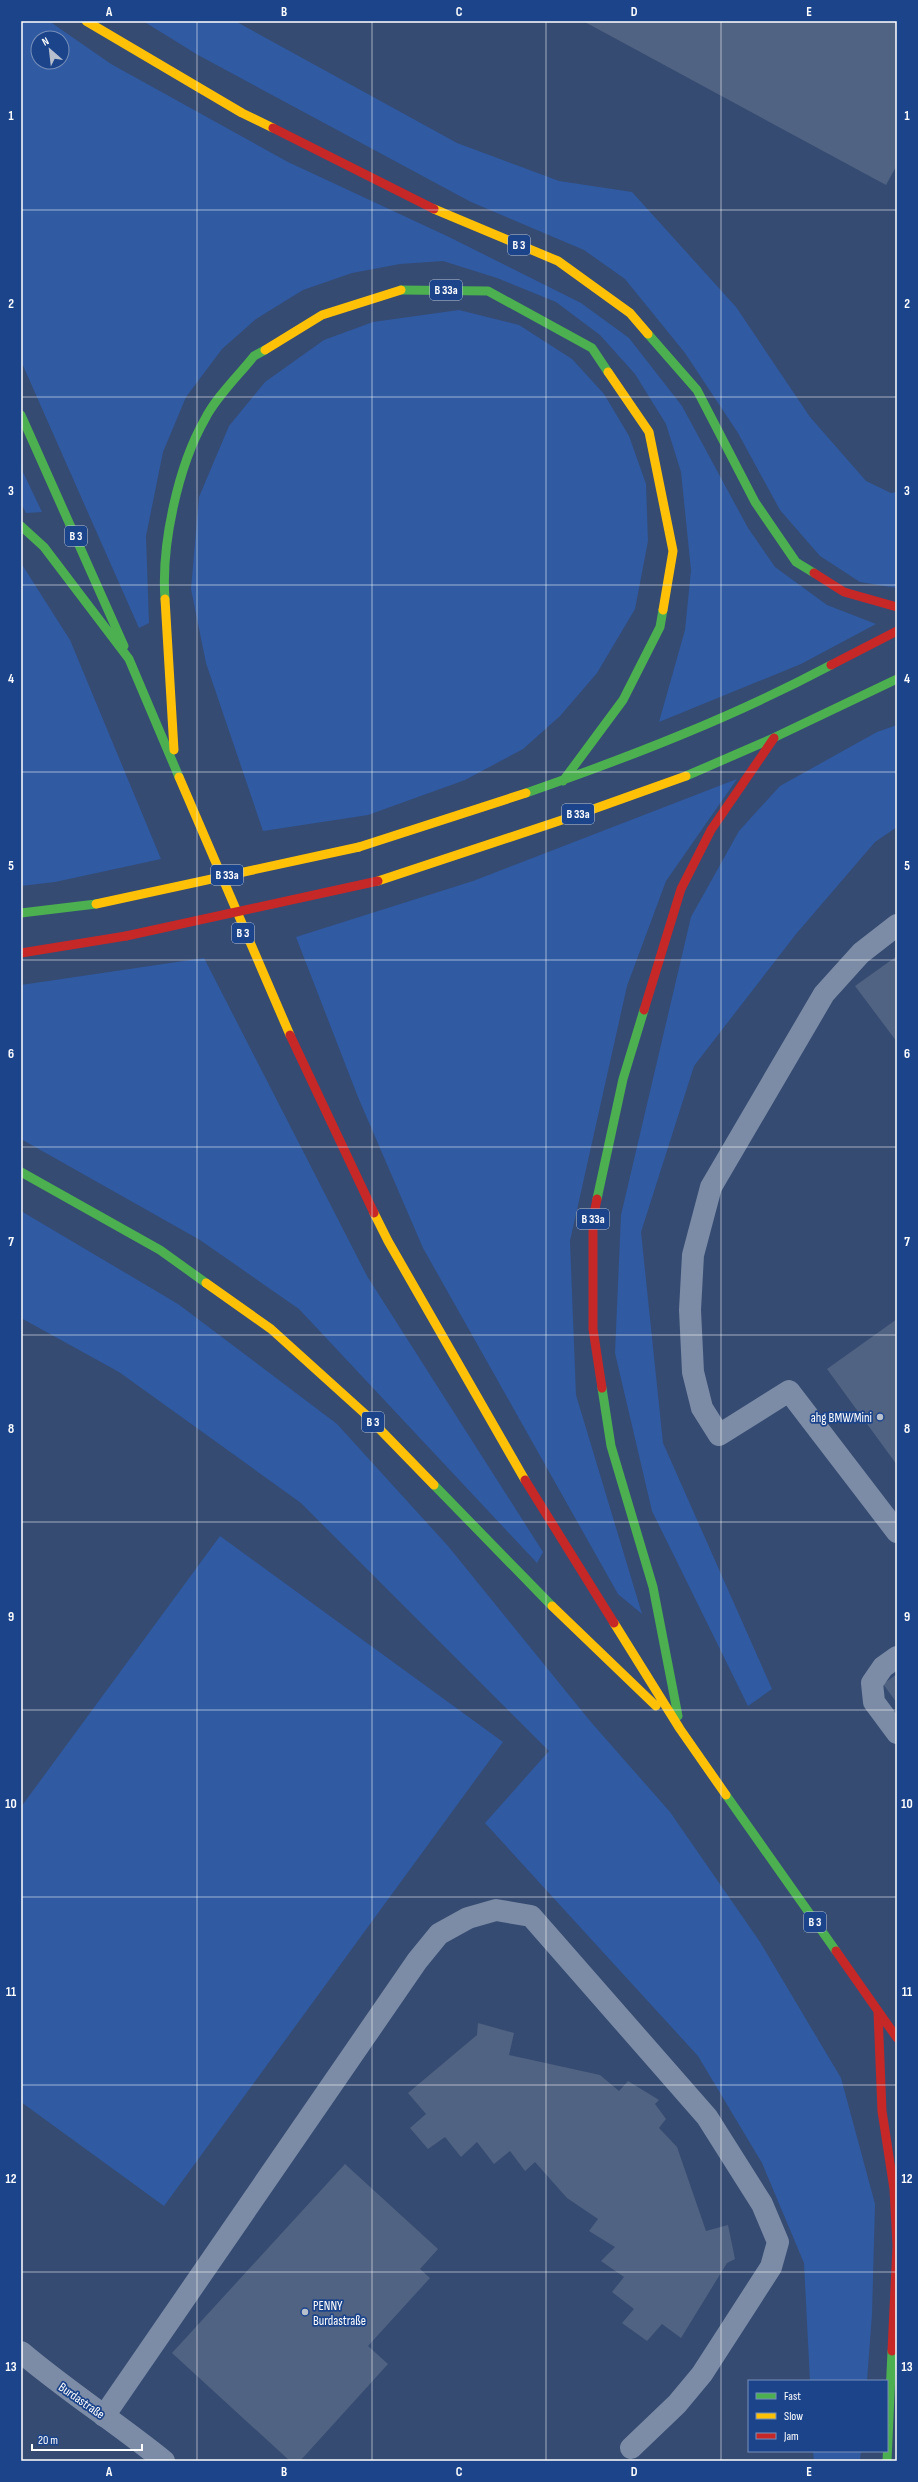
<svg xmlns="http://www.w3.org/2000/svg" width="918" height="2482" font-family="'Sofia Sans Condensed',sans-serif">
<rect width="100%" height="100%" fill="#354b72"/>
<!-- green -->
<path fill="#305aa2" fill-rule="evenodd" d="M21,21H49L111,64L288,162L449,237L581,303L629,338L682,406L748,528L775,567L827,605L876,624L801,664L659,722L685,630L691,570L681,472L666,424L635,374L600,335L556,302L497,278L443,261L400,264L352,273L303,290L256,319L222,349L186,397L163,452L146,536L149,623L139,628L21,361ZM38,38H62V62H38Z
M143,21H235L457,143L559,181L632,192L736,307L810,417L866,481L891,493L897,492V588L860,582L820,556L780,510L738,433L685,353L625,279L584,250L471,202L198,55Z
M459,310L519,325L572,359L604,394L629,436L646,484L648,541L635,609L597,673L560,716L523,749L465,780L368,815L263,831L206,663L191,589L199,497L229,426L265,382L324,340L373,322Z
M21,468L42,512L26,513L21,503Z
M21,563L70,640L161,859L55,882L21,886Z
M897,725V827L875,842L796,934L694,1066L641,1232L663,1443L772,1689L748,1706L652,1511L615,1353L621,1215L691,917L739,831L780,786L877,732Z
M737,779L666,881L627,986L570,1241L576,1395L642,1614L618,1594L423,1248L358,1097L296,937L473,881Z
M204,958L367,1276L543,1552L537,1563L299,1309L200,1240L21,1139V985Z
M21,1211L178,1304L337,1424L448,1546L590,1721L670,1812L760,1942L841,2078L875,2204L872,2314L867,2381H810L804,2263L762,2163L698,2056L485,1823L549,1751L301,1503L119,1372L21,1318Z
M220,1536L503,1742L164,2206L21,2102V1807Z
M813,2451H861L860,2461H814Z"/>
<!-- building -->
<path fill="#516382" d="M583,21H897V165L886,185Z
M897,956V1042L855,986Z
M897,1319V1465L827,1369Z
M897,1674V1703L883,1684Z
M478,2023L514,2033L509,2055L600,2075L619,2091L628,2081L659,2100L655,2104L666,2119L659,2128L677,2147L706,2231L728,2225L735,2259L727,2263L681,2338L662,2324L647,2341L622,2323L634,2309L612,2292L624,2277L601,2261L615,2247L589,2231L598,2219L567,2198L535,2162L525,2171L510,2151L494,2164L477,2142L461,2157L445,2137L428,2149L410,2128L426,2114L408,2093L477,2035Z
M345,2164L438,2249L420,2269L430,2278L368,2346L388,2364L300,2461H290L172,2353Z"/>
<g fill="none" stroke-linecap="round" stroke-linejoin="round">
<!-- lane -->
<path stroke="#7c8ca6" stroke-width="22" d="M897,925L861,953L824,994L711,1187L693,1255L690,1310L693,1372L702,1408L719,1435L789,1391L897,1532
M897,1657L883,1667L872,1683L874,1702L897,1733
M104,2416L417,1961L439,1934L468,1918L496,1910L531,1916L707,2117L762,2204L778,2242L771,2267L702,2374L677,2404L631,2448"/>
<!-- street -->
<path stroke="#7c8ca6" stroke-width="22" d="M21,2352C67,2391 117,2423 164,2461"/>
<!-- fast -->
<path stroke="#4caf50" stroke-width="9" d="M401,290L488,291L592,348L608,372
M648,334L697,390L755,502L796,562L814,573
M21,415L124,646
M21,526L44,547L129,659L179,777
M165,599C161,545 178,466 205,419C216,397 239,375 254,356L265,350
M686,776L769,740L897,679
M563,781L623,700L660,627L663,610
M526,793C630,757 733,717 831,665
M21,913L96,904
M21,1172L160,1250L206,1283
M597,1199L623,1079L644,1010
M602,1388L611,1446L653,1587L678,1716
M434,1485L552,1606
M726,1795L836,1951
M887,2461L892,2351"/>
<!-- slow -->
<path stroke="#ffc107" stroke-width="9" d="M86,21L242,113L273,128
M434,209L558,261L630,313L648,334
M265,350L322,315L401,290
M608,372L649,432L673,551L663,610
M165,599L174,750
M179,777L290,1035
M359,847L526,793
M378,881L574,816L686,776
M374,1213L388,1241L525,1480
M206,1283L271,1329L364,1413L434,1485
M552,1606L656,1706
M614,1623L680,1729L726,1795"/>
<!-- jam -->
<path stroke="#c62828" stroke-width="9" d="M273,128L434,209
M814,573L844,592L897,607
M831,665L897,631
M21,953L126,936
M644,1010L681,889L711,830L774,738
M290,1035L374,1213
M597,1199L593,1219V1329L602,1388
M525,1480L614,1623
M836,1951L897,2038
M878,2012L882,2111L894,2189L897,2246L892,2351"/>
<!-- slow-bridge -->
<path stroke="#ffc107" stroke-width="9" d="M96,904L359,847"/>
<!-- jam-bridge -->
<path stroke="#c62828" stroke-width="9" d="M126,936L378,881"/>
</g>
<!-- grid -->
<path fill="none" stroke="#fff" stroke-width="1" stroke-opacity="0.55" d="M197,21V2461M372,21V2461M546,21V2461M721,21V2461M21,210H897M21,397H897M21,585H897M21,772H897M21,960H897M21,1147H897M21,1335H897M21,1522H897M21,1710H897M21,1897H897M21,2085H897M21,2272H897"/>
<!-- markers -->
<g fill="#b8c0ce" stroke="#1c448b" stroke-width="1.5">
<circle cx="880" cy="1417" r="4"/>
<circle cx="305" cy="2312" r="4"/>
</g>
<g text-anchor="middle" stroke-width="3.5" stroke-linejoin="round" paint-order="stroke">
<!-- shield labels -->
<g fill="#1c448b" stroke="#bbc7dc" stroke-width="1">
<rect x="508" y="235" width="22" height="20" rx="3"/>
<rect x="430" y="280" width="32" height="20" rx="3"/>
<rect x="65" y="526" width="22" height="20" rx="3"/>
<rect x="562" y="804" width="32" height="20" rx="3"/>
<rect x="211" y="865" width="32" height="20" rx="3"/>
<rect x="232" y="923" width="22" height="20" rx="3"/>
<rect x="577" y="1209" width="32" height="20" rx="3"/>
<rect x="362" y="1412" width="22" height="20" rx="3"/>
<rect x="804" y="1912" width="22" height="20" rx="3"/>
</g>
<g font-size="12" font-weight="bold" fill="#fff">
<text x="519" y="249">B 3</text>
<text x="446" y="294">B 33a</text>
<text x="76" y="540">B 3</text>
<text x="578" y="818">B 33a</text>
<text x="227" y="879">B 33a</text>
<text x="243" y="937">B 3</text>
<text x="593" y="1223">B 33a</text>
<text x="373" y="1426">B 3</text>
<text x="815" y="1926">B 3</text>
</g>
<!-- poi labels -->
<g font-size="13" fill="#fff" stroke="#1c448b" text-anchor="end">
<text x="872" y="1422">ahg BMW/Mini</text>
<text x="313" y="2310" text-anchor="start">PENNY<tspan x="313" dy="15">Burdastraße</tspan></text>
</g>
<!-- street labels -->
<g font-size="13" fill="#fff" stroke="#1c448b">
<text transform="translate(82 2400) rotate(35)" y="5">Burdastraße</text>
</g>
</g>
<!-- border -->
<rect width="918" height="2482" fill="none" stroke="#1c448b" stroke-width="44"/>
<!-- legend -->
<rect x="748" y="2380" width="140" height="72" fill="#1c448b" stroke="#778fb9"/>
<rect x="756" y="2393" width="20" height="6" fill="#4caf50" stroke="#778fb9"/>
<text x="784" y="2400" font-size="12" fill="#ffffff">Fast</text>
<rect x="756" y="2413" width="20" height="6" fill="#ffc107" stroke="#778fb9"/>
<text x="784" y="2420" font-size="12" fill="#ffffff">Slow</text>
<rect x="756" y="2433" width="20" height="6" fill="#c62828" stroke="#778fb9"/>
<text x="784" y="2440" font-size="12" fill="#ffffff">Jam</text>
<!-- north arrow -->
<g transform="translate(50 50) rotate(332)"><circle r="19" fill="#1c448b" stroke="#778fb9"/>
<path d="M0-3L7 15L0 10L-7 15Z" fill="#b8c0ce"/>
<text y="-6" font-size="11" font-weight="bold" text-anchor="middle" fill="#ffffff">N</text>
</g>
<!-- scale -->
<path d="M32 2444v6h110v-6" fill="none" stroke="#ffffff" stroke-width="2"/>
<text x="38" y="2444" font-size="12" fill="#ffffff" stroke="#1c448b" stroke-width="3" paint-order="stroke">20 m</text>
<rect x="22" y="22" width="874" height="2438" fill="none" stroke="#fff" stroke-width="1.5"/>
<g font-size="13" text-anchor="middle" font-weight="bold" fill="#fff">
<text x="109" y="16">A</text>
<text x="284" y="16">B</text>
<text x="459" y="16">C</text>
<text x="634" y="16">D</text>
<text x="809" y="16">E</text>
<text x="11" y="120">1</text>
<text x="907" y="120">1</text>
<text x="11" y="308">2</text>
<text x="907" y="308">2</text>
<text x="11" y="495">3</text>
<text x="907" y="495">3</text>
<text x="11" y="683">4</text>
<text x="907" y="683">4</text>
<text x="11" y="870">5</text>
<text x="907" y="870">5</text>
<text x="11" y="1058">6</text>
<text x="907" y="1058">6</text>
<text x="11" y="1246">7</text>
<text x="907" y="1246">7</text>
<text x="11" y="1433">8</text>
<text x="907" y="1433">8</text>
<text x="11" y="1621">9</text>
<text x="907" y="1621">9</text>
<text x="11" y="1808">10</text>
<text x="907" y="1808">10</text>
<text x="11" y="1996">11</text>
<text x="907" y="1996">11</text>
<text x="11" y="2183">12</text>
<text x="907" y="2183">12</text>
<text x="11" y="2371">13</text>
<text x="907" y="2371">13</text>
<text x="109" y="2476">A</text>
<text x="284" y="2476">B</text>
<text x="459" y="2476">C</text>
<text x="634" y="2476">D</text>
<text x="809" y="2476">E</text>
</g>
</svg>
